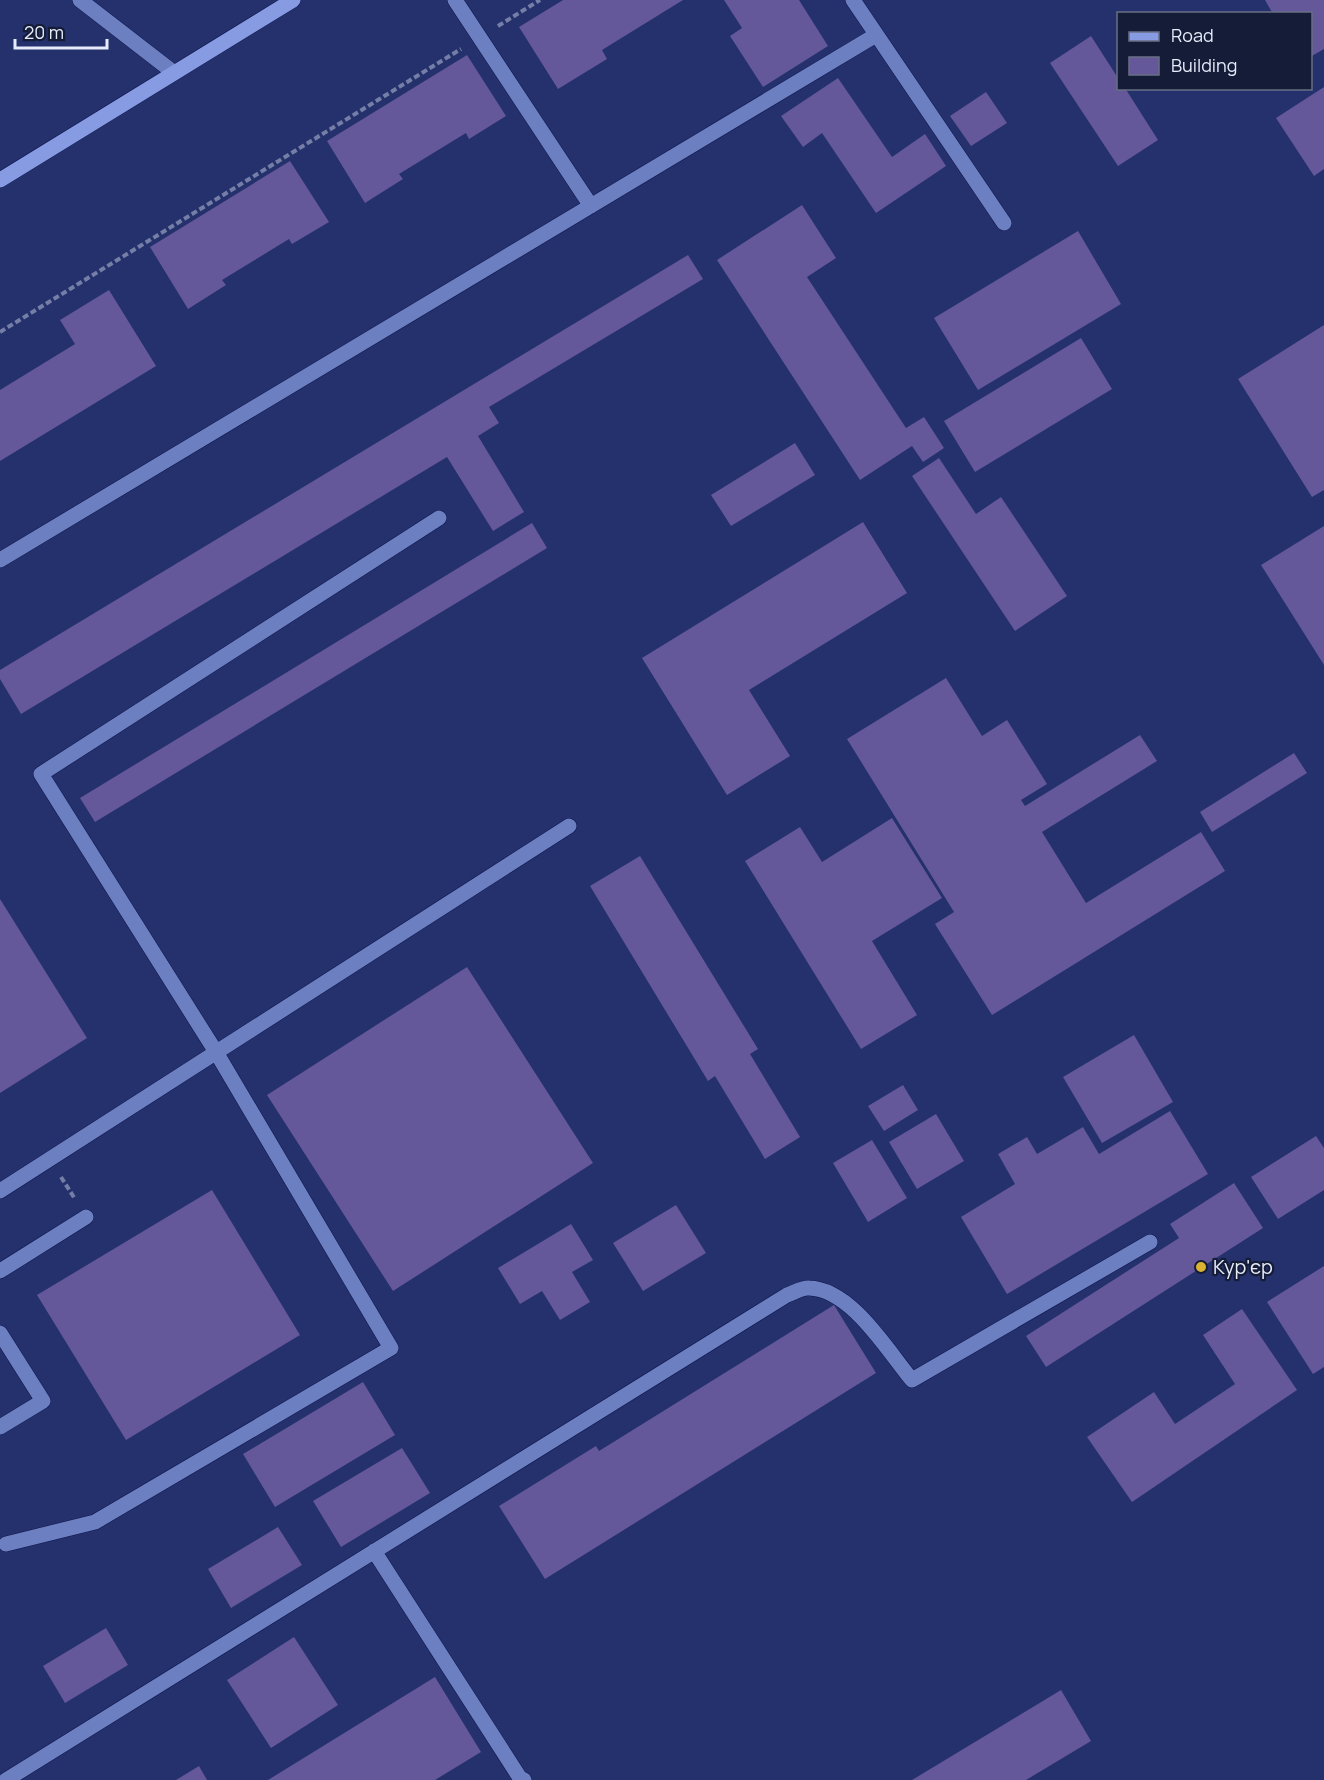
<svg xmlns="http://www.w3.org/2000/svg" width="1324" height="1780" font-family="Manrope,sans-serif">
<rect width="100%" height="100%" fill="#24316c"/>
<!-- building -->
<path fill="#64579a" d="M563,0H683L602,50L607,59L558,89L519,27Z
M724,0H799L828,46L763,87L730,36L742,28Z
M1265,0H1324V49L1310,57V14H1273Z
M1091,36L1118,78V88H1125L1158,140L1118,166L1050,63Z
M467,55L506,116L469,139L466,133L399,174L403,179L365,203L327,141Z
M838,78L892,157L925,134L946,166L876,213L822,133L803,147L781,116Z
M1324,87V169L1314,176L1276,118Z
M986,92L1007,123L971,146L950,116Z
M290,161L329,222L292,244L289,239L222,280L226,285L188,309L150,247Z
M802,205L836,258L807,277L906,428L924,417L944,448L923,462L912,446L860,480L717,260Z
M1078,231L1121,304L978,390L934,318Z
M688,255L703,279L489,407L499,423L478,436L524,512L493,531L447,457L21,714L0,679V670Z
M109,290L156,366L0,461V390L75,344L60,320Z
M1324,325V490L1312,497L1238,379Z
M1081,338L1112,389L975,472L944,421Z
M795,443L815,475L731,526L711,495Z
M939,458L976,514L1001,497L1067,596L1015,631L912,476Z
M863,522L907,593L749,690L790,756L727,795L642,658Z
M532,523L547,548L95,822L80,798Z
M1324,526V665L1261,565Z
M946,678L982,736L1007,720L1047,784L1021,800L1025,806L1140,735L1157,761L1042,832L1086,903L1201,832L1225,871L992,1015L935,924L954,912L847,739Z
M1294,753L1307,773L1212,832L1200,812Z
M892,818L942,898L872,941L917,1015L861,1049L745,861L800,827L822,862Z
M640,856L758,1049L750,1054L800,1137L765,1159L715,1076L708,1081L590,886Z
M0,899L87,1038L0,1093Z
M467,967L593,1163L393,1291L267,1095Z
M1134,1035L1173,1102L1102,1143L1063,1077Z
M903,1085L918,1110L884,1131L868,1106Z
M1170,1111L1208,1174L1007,1294L961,1217L1015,1184L998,1154L1027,1137L1037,1154L1083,1127L1099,1154Z
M936,1114L964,1161L917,1189L889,1142Z
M1316,1136L1324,1148V1190L1278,1219L1251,1177Z
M872,1140L907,1198L868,1222L833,1163Z
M1234,1183L1263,1228L1046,1367L1026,1336L1179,1238L1170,1224Z
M212,1190L300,1335L126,1440L37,1295Z
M676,1205L706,1253L643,1291L613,1243Z
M571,1224L593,1260L572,1272L590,1302L560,1320L542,1291L520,1304L498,1268Z
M1324,1266V1367L1313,1374L1267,1302Z
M834,1305L876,1373L545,1579L499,1506L596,1446L599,1451Z
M1242,1309L1297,1390L1132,1502L1087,1437L1154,1392L1175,1424L1235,1384L1203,1335Z
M363,1382L395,1435L275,1507L243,1454Z
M402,1448L430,1493L341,1547L313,1501Z
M278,1527L302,1565L231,1608L208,1569Z
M106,1628L128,1665L65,1703L43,1666Z
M294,1637L338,1705L271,1748L227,1680Z
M435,1677L481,1752L435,1780H268Z
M1061,1690L1091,1741L1026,1780H912Z
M199,1766L207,1780H176Z"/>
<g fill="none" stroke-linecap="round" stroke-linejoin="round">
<!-- service casing -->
<g stroke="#0f154e" stroke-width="16">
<path id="service" d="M455,0L591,206
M853,0L1004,223
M0,560L876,35
M0,1191L569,826
M0,1271L86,1217
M0,1333L43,1401L0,1427
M6,1544L95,1522L391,1348L216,1052L41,774L439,518
M374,1551L520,1778L524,1780
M6,1780L787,1295C794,1293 802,1287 809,1288C851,1289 887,1350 912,1380L1150,1242"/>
</g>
<!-- tertiary casing -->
<g stroke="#0f154e" stroke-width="16">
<path id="tertiary" d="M80,0L173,72"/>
</g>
<!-- primary casing -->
<g stroke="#0f154e" stroke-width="16">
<path id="primary" d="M0,180L293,0"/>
</g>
<!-- path -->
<path stroke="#747ea6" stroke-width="4" stroke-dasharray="6 3" stroke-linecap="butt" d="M498,26L540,0
M0,332L461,49
M61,1177L75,1199"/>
<!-- service -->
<use href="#service" stroke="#6c7fc1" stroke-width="15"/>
<!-- tertiary -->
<use href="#tertiary" stroke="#6c7fc1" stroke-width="15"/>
<!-- primary -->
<use href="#primary" stroke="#869be1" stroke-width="15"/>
</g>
<!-- markers -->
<circle fill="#dab333" stroke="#151c37" stroke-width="2" cx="1201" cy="1267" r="6"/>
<g text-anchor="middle" stroke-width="4.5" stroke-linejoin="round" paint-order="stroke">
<!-- poi labels -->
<g font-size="20" fill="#e5ebf9" stroke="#151c37" text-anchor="start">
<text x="1213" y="1274">Кур'єр</text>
</g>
</g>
<!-- legend -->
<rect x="1117" y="12" width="195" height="78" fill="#151c37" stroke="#686f85" stroke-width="1.5"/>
<rect x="1129" y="32" width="30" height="9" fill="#869be1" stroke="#686f85" stroke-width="1.5"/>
<text x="1171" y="42" font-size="18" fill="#e5ebf9">Road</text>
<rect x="1129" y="57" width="30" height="18" fill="#64579a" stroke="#686f85" stroke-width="1.5"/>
<text x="1171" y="72" font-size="18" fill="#e5ebf9">Building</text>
<!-- scale -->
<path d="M15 39v9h92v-9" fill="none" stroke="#e5ebf9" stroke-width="3"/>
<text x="24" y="39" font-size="18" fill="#e5ebf9" stroke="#151c37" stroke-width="4.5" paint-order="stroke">20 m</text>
</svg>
